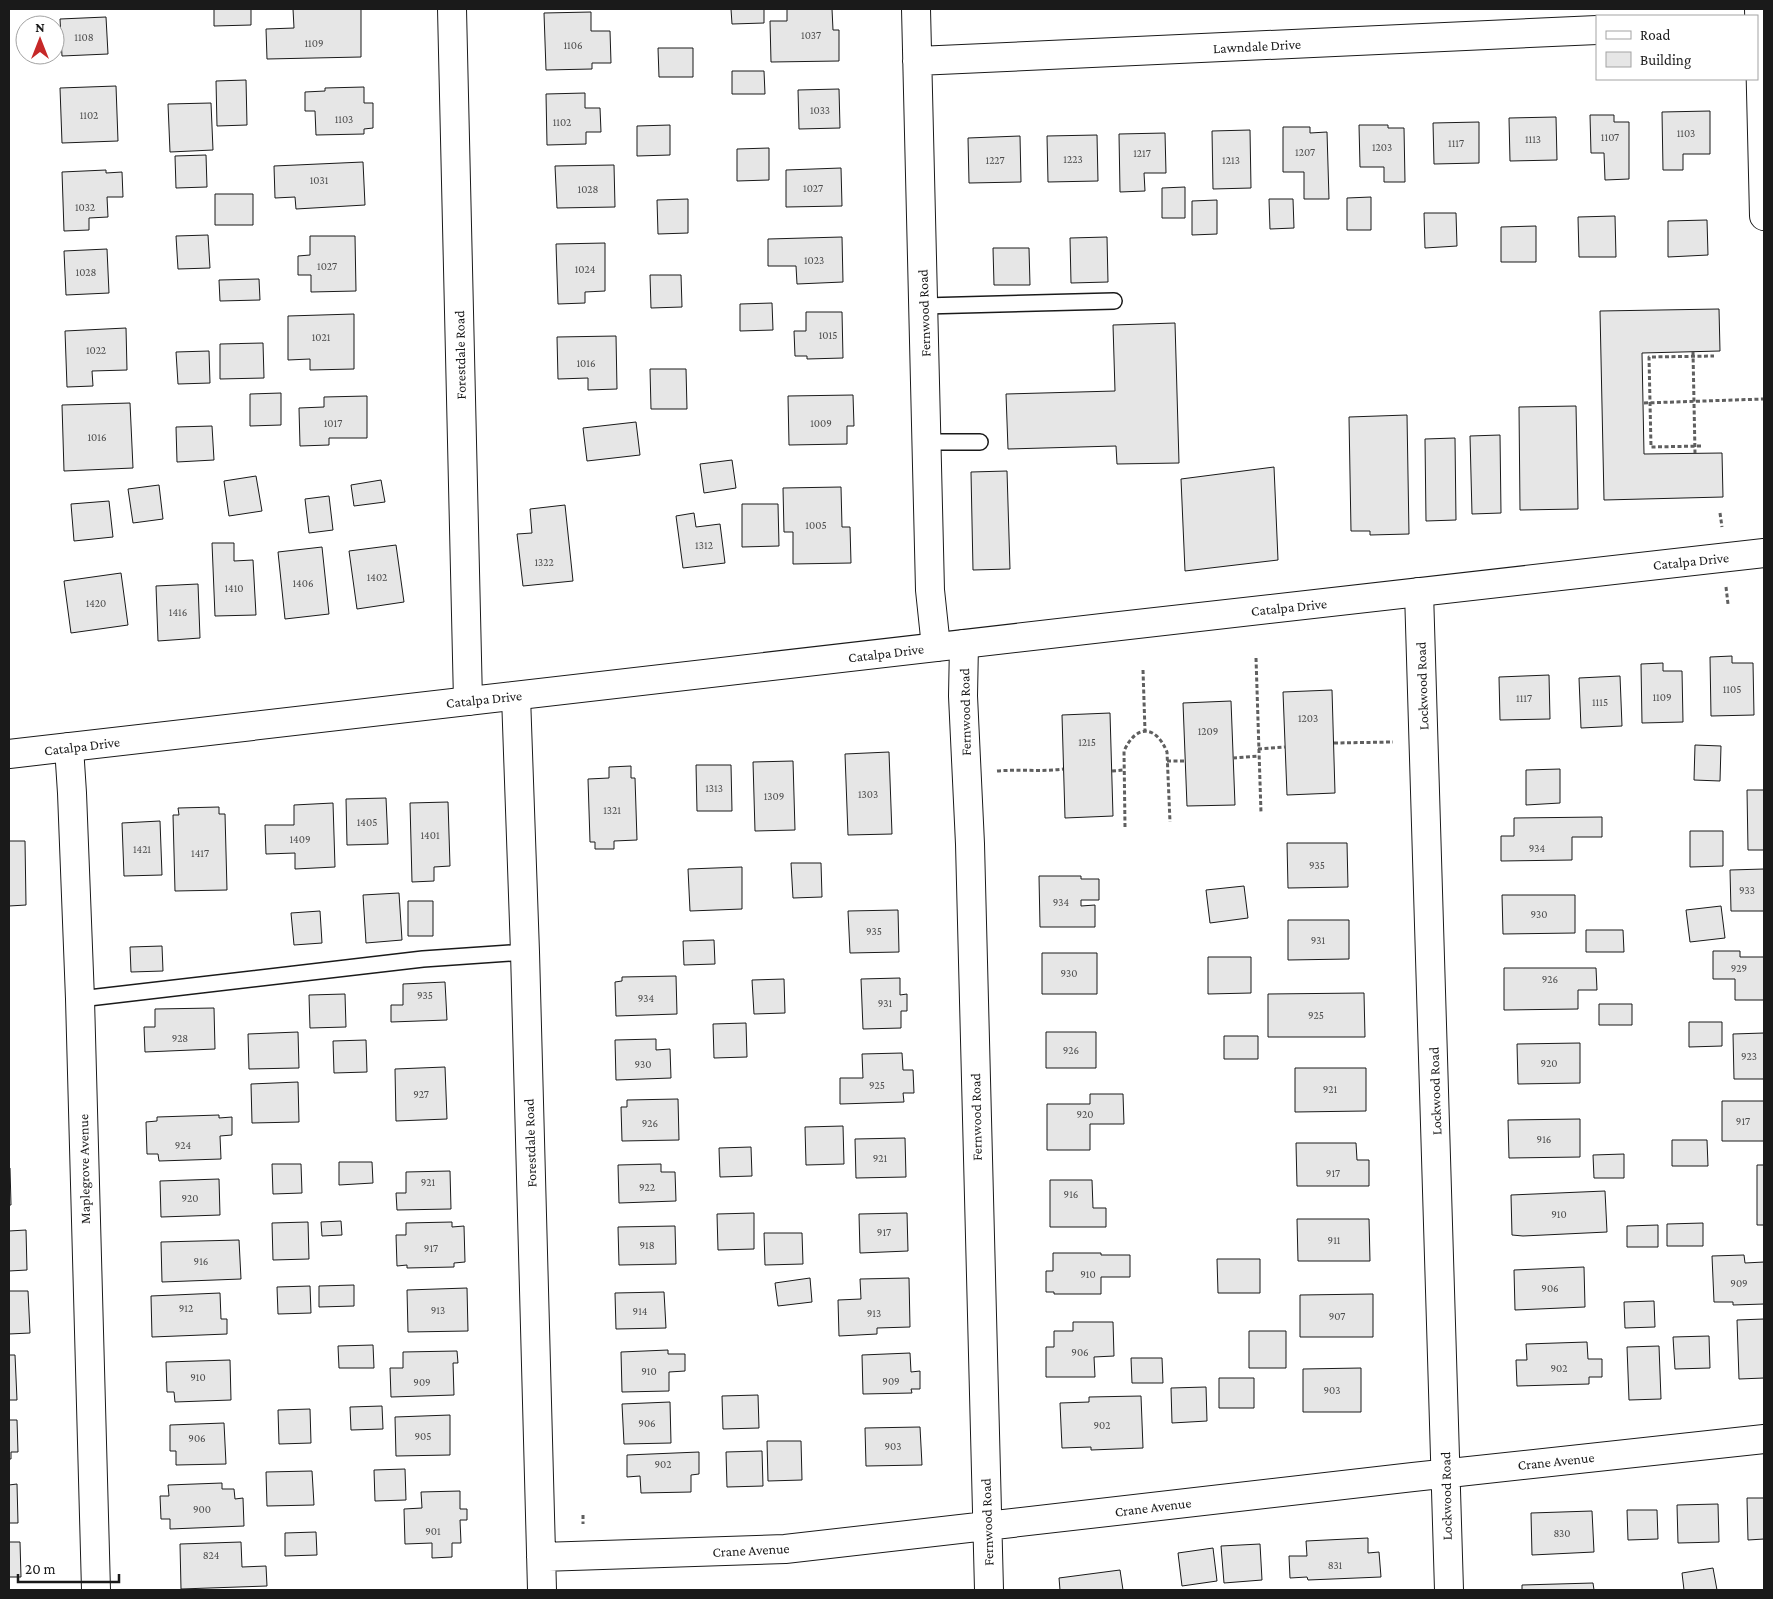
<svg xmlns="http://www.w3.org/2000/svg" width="1773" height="1599" font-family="'Crimson Pro',serif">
<rect width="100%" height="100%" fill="#fff"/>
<!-- building -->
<path fill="#e6e6e6" stroke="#1a1a1a" d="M214,9H251V25L214,26Z
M293,9H361V57L267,59L266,29L294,28Z
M731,9H764V23L732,24Z
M787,9H832L833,30H839V61L771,62L770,21H787Z
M591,12V31H610L611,63H592V69L546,70L544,13Z
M106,17L108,54L62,56L60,19Z
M658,48H693V77H659Z
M732,71H764L765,94H732Z
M246,80L247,125L217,126L216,81Z
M116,86L118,141L62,143L60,88Z
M364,87V103H373V128L364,129V134L316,135L315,111H305V92L325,91V88Z
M839,89L840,128L799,129L798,90Z
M585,93V108H600L601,132H586V144L547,145L546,94Z
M211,103L213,150L170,152L168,104Z
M1710,111V154H1683V170H1663L1662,112Z
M1590,115H1614V122H1629V179L1605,180L1604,153H1591Z
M1556,117L1557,160L1510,161L1509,118Z
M1479,122V163L1434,164L1433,123Z
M670,125V155L637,156V126Z
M1359,125H1388V128H1404L1405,182H1384V167H1360Z
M1283,127H1310V133L1327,132L1329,199H1304V172H1283Z
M1250,130L1251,188L1213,189L1212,131Z
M1165,133L1166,173H1144L1145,191L1120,192L1119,134Z
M1097,135L1098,181L1048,182L1047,136Z
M1020,136L1021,182L969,183L968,138Z
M769,148V180L737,181V149Z
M206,155L207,187L176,188L175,156Z
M363,162L365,205L296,209L295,197L275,198L274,166Z
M614,165L615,207L557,208L555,166Z
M841,168L842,206L786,207V170Z
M106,170V173L122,172L123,197H107L108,217L89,218V230L64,231L62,172Z
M1185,187V218H1162V188Z
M215,194H253V225H215Z
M1371,197V230H1347V198Z
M688,199V233L658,234L657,200Z
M1269,199H1293L1294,228L1270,229Z
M1217,200V234L1192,235V201Z
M1424,213H1456L1457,246L1425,248Z
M1615,216L1616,257H1579L1578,217Z
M1707,220L1708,255L1668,257V221Z
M1536,226V262H1501V227Z
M208,235L210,268L178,269L176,236Z
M310,236H355L356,291L311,292V275H298V256L310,255Z
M842,237L843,282L797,284L796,266H768V239Z
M1107,237L1108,282L1071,283L1070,238Z
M605,243V291L585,292V303L558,304L556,244Z
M993,248H1029L1030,285H994Z
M107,249L109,293L66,295L64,251Z
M650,275H681L682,307L651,308Z
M259,279L260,300L220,301L219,280Z
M772,303L773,330L740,331V304Z
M1719,309L1720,351L1642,353L1644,454L1722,453L1723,497L1604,500L1600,311Z
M806,312H842L843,358L807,359V356H795L794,331H806Z
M354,314V369L310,370V359L288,360V316Z
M1175,323L1179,463L1117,464L1116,446L1008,449L1006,394L1115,391L1113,325Z
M126,328L127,370L92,371L93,386L67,387L65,331Z
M616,336L617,389L588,390V378L558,379L557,337Z
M263,343L264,378L220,379V344Z
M209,351L210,383L178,384L176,352Z
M650,369H686L687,409H651Z
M281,393V425L250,426V394Z
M853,395L854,426H847V444L789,445L788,396Z
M367,396V438H329V445L300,446L299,408L324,407V397Z
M130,403L133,468L64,471L62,405Z
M1576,406L1578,509L1520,510L1519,407Z
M1407,415L1409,534L1370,535V531H1351L1349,417Z
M636,422L640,455L587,461L583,428Z
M212,426L214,460L177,462L176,427Z
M1500,435L1501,513L1472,514L1470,436Z
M1455,438L1456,520L1426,521L1425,439Z
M732,460L736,488L704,493L700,464Z
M1274,467L1278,560L1185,571L1181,479Z
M1007,471L1010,569L973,570L971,472Z
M256,476L262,511L229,516L224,481Z
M381,480L385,502L354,506L351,485Z
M159,485L163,519L133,523L128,489Z
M841,487L842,527H850L851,563L793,564V532H784L783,488Z
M329,496L333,530L309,533L305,499Z
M109,501L113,537L74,541L71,504Z
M742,504H778L779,546L742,547Z
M565,505L573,581L523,586L517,534L532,533L530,509Z
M694,513L696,527L720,524L725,563L683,568L676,516Z
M212,543H234V561L253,560L256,615L215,616Z
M396,545L404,602L357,609L349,551Z
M322,547L329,614L285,619L278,552Z
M121,573L128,625L71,633L64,581Z
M198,584L200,638L158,641L156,586Z
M1732,656V663H1753L1754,715L1711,716L1710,657Z
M1663,663V671H1682L1683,722L1642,723L1641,664Z
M1549,675L1550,719L1500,720L1499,677Z
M1620,676L1622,726L1581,728L1579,678Z
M1332,690L1335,793L1287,795L1283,692Z
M1231,701L1235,805L1187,806L1183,703Z
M1110,713L1113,816L1065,818L1062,715Z
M1695,745L1721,746L1720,781L1694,780Z
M889,752L892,834L848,835L845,754Z
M793,761L795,830L755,831L753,762Z
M696,765H731L732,811H697Z
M631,766V778H635L637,840L614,841V849H595V842H590L588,779L609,778V767Z
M1560,769V803L1526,805V770Z
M1747,790H1764V850H1748Z
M386,798L388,844L347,845L346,799Z
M448,802L450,866L434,867V881L412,882L410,803Z
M333,803L335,867L295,869V853L266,854L265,825H294V805Z
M219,807V814H225L227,890L175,891L173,815H179L178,808Z
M1602,817V837H1572V860L1501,861V836H1514V818Z
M160,821L162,875L124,876L122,823Z
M1690,831H1723V866L1690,867Z
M9,841H25L26,905L9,906Z
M1287,843H1347L1348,887L1288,888Z
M791,863H821L822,897L793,898Z
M742,867V909L690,911L688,869Z
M1764,869V911H1731L1730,870Z
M1039,876H1081V879H1099V900H1081V906L1095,905V927H1040Z
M1244,886L1248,918L1210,923L1206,890Z
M399,893L402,940L366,943L363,895Z
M1502,895H1575V933L1503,934Z
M408,901H433V936H408Z
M1721,906L1725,938L1690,942L1686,910Z
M898,910L899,952L850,953L848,911Z
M320,911L322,943L294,945L291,913Z
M1288,920H1349V959L1288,960Z
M1586,930H1623L1624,952H1586Z
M714,940L715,964L684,965L683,941Z
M162,946L163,971L131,972L130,947Z
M1713,951H1740V957H1764V1000H1735V979H1713Z
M1042,953H1097V994H1042Z
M1208,957H1251V993L1208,994Z
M1504,968H1596L1597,990H1578V1009L1504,1010Z
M676,976L677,1014L616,1016L615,982L622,981V977Z
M900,978V995L907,994V1011H901V1028L863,1029L861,979Z
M784,979L785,1013L754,1014L752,980Z
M445,982L447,1020L391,1022V1005H403V984Z
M1364,993L1365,1037H1268V994Z
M345,994L346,1027L310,1028L309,995Z
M1599,1004H1632V1025H1599Z
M214,1008L215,1049L145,1052L144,1027H155V1009Z
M1689,1022H1722V1046L1689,1047Z
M746,1023L747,1057L714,1058L713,1024Z
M298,1032L299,1068L249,1069L248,1034Z
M1046,1032H1096V1068H1046Z
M1764,1033V1079H1734L1733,1034Z
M1224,1036H1258V1059H1224Z
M656,1039V1050L670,1049L671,1078L616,1080L615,1040Z
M366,1040L367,1072L334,1073L333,1041Z
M1580,1043V1083L1518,1084L1517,1044Z
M902,1053L903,1070H913L914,1093H903L904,1102L840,1104V1078H863L862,1054Z
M445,1067L447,1119L396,1121L395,1069Z
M1295,1068H1366V1111L1295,1112Z
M298,1082L299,1122L252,1123L251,1084Z
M1090,1094H1123L1124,1124H1090V1150H1047V1104H1090Z
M678,1099L679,1140L622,1141L621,1107H627V1100Z
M1722,1101H1764V1141H1722Z
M219,1115V1118L232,1117V1135L220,1136L221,1159L159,1161L158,1154H147L146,1122L157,1121V1117Z
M1580,1119V1157L1509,1158L1508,1120Z
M843,1126L844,1164L806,1165L805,1127Z
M905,1138L906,1177L856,1178L855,1139Z
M1672,1140H1707L1708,1166H1672Z
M1296,1143H1356L1357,1160H1369V1186H1297Z
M751,1147L752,1176L720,1177L719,1148Z
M1624,1154V1178H1594L1593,1155Z
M339,1162H372L373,1183L339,1185Z
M272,1164H301L302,1193L273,1194Z
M661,1164V1172H675L676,1201L619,1203L618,1165Z
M1757,1165H1764V1225H1757Z
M9,1168H10L11,1205H9Z
M450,1171L451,1209L397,1210L396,1193H406V1172Z
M219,1179L220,1215L161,1217L160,1181Z
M1050,1180H1092L1093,1208H1106V1227H1050Z
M1605,1191L1607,1232L1523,1236L1512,1235L1511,1195Z
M754,1213V1249L718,1250L717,1214Z
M907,1213L908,1251L860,1253L859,1214Z
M1297,1219H1369L1370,1261H1298Z
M341,1221L342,1235L322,1236L321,1222Z
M308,1222L309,1259L273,1260L272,1223Z
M452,1222V1227L464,1226L465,1262L454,1263V1267L407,1268V1265L397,1266L396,1235H406V1223Z
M1703,1223V1246H1667V1224Z
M1658,1225V1247H1627V1226Z
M675,1226L676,1264L619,1265L618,1227Z
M26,1230L27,1270L9,1271V1231Z
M764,1233H802L803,1264L765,1265Z
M239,1240L241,1279L162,1282L161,1242Z
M1053,1253H1101V1255H1130V1277H1101V1294H1054V1292H1046V1271H1053Z
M1744,1255L1745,1263L1764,1262V1304L1733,1305V1302H1714L1712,1256Z
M1217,1259H1260V1293H1218Z
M1584,1267L1585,1307L1515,1310L1514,1270Z
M810,1278L812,1302L778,1306L775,1283Z
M909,1278L910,1327L877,1328V1334L839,1336L838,1300L861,1299L860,1279Z
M354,1285V1306L319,1307V1286Z
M310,1286L311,1313L278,1314L277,1287Z
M467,1288L468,1331L408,1332L407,1290Z
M9,1291H28L30,1333L9,1334Z
M664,1292L666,1328L616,1329L615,1293Z
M220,1293L221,1319H227V1334L152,1337L151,1296Z
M1373,1294V1337H1300V1295Z
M1654,1301L1655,1327L1625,1328L1624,1302Z
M1764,1319V1378L1739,1379L1737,1320Z
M1073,1322H1113L1114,1356L1094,1357L1095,1377H1046V1347H1054V1331H1073Z
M1249,1331H1286V1368H1249Z
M1709,1336L1710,1368L1675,1369L1673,1337Z
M1587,1342L1588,1359H1602V1377H1589V1384L1517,1386L1516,1360H1527L1526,1344Z
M373,1345L374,1368H339L338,1346Z
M1659,1346L1661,1399L1629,1400L1627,1347Z
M668,1350V1354H685V1371L669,1372V1391L622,1392L621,1352Z
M457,1351L458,1363H453L454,1395L391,1397L390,1368H403V1352Z
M910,1353L911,1372L920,1371V1389H911L912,1393L863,1394L862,1355Z
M9,1355H15L17,1400H9Z
M1131,1358H1162L1163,1383H1132Z
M230,1360L231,1400L175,1402L174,1392H167L166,1362Z
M1361,1368V1412H1303V1369Z
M1219,1378H1254V1408H1219Z
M1206,1387L1207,1421L1172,1423L1171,1388Z
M758,1395L759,1428L723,1429L722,1396Z
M1141,1396L1143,1448L1091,1450V1447L1062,1448L1060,1403L1089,1402V1397Z
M670,1402L671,1443L624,1444L622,1404Z
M382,1406L383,1429L351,1430L350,1407Z
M310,1409L311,1443L279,1444L278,1410Z
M450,1415V1455L396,1456L395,1417Z
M9,1420H17L18,1452H11V1459H9Z
M224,1423L226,1464L176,1465V1451H170V1425Z
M920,1427L922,1465L866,1466L865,1428Z
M767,1441H801L802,1480L768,1481Z
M762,1451L763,1486L727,1487L726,1452Z
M699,1452V1474L691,1475V1492L641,1493L640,1476L627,1477V1455Z
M405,1469L406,1500L375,1501L374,1470Z
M312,1471L314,1505L267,1506L266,1472Z
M222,1483V1489H234L235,1499L243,1498L244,1526L170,1529V1519H161L160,1496H169L168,1485Z
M17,1484L18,1523H9V1485Z
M460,1491V1509H467V1520H460L461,1543H452V1557L432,1558V1543L405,1544L404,1509L422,1508L421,1492Z
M1747,1498H1764V1539L1748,1540Z
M1718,1504L1719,1542L1678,1543L1677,1505Z
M1627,1510H1657L1658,1539L1628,1540Z
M1592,1511L1594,1552L1532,1555L1531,1513Z
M316,1532L317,1555L285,1556V1533Z
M1368,1538V1553L1379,1552L1381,1577L1308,1580L1307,1577L1290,1578L1289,1556H1307L1306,1541Z
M9,1542H20L21,1577H9Z
M241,1542L242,1567L266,1566L267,1586L181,1589L180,1544Z
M1260,1544L1262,1580L1224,1583L1221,1546Z
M1213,1548L1217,1581L1182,1586L1178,1553Z
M1713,1568L1717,1590H1684L1682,1573Z
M1120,1570L1123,1590H1060L1059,1578Z
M1593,1583L1594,1590H1522V1585Z"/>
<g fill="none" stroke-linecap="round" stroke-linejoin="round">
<!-- service casing -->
<g stroke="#1a1a1a" stroke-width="18">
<path id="service" d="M924,306L1114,301
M927,442H980
M80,999L423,959L525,952"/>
</g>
<!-- minor casing -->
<g stroke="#1a1a1a" stroke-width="30">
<path id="minor" d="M452,9L468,701
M916,9L930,590L936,647
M1759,9L1764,216
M917,61L1597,30
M1419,592L1449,1590
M964,644L963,696L970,844L989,1590
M516,696L525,952L542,1590
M69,747L72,793L80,999L96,1590
M541,1557L785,1549L1413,1477L1764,1439"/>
</g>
<!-- tertiary casing -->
<g stroke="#1a1a1a" stroke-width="30">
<path id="tertiary" d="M9,754L1111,627L1764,553"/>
</g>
<!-- path -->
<path stroke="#5f5f5f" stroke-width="3" stroke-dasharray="4 2.5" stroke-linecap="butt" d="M1693,352L1695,453
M1644,403L1764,399
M1701,446L1651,447L1649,357L1714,356
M1720,513L1722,527
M1726,587L1728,604
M1256,658L1261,813
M1143,670L1145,731
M1334,743L1393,742
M1258,749L1285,747
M1233,758L1259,756
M1167,761H1185
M997,771C1019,769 1041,772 1063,769
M1112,771L1123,770
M1125,827L1124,751C1136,724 1156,725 1167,752L1170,822
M583,1515V1524"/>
<!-- service -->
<use href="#service" stroke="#fff" stroke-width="15"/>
<!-- minor -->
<use href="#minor" stroke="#fff" stroke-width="28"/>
<!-- tertiary -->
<use href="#tertiary" stroke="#fff" stroke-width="28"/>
</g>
<g text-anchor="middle" stroke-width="4" stroke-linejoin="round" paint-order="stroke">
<!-- number labels -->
<g font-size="11" fill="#4d4d4d">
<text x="811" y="39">1037</text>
<text x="84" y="41">1108</text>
<text x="314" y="47">1109</text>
<text x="573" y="49">1106</text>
<text x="820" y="114">1033</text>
<text x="89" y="119">1102</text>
<text x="344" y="123">1103</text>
<text x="562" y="126">1102</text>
<text x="1686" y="137">1103</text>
<text x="1610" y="141">1107</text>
<text x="1533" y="143">1113</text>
<text x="1456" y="147">1117</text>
<text x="1382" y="151">1203</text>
<text x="1305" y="156">1207</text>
<text x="1142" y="157">1217</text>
<text x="1073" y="163">1223</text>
<text x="995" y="164">1227</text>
<text x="1231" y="164">1213</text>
<text x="319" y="184">1031</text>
<text x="813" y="192">1027</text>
<text x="588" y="193">1028</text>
<text x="85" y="211">1032</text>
<text x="814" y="264">1023</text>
<text x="327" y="270">1027</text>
<text x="585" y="273">1024</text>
<text x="86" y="276">1028</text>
<text x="828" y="339">1015</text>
<text x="321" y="341">1021</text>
<text x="96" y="354">1022</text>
<text x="586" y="367">1016</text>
<text x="333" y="427">1017</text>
<text x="821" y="427">1009</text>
<text x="97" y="441">1016</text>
<text x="816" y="529">1005</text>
<text x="704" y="549">1312</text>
<text x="544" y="566">1322</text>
<text x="377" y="581">1402</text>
<text x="303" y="587">1406</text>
<text x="234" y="592">1410</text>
<text x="96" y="607">1420</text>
<text x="178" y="616">1416</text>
<text x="1732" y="693">1105</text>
<text x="1662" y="701">1109</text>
<text x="1524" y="702">1117</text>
<text x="1600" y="706">1115</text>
<text x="1308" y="722">1203</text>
<text x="1208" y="735">1209</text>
<text x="1087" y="746">1215</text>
<text x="714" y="792">1313</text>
<text x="868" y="798">1303</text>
<text x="774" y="800">1309</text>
<text x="612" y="814">1321</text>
<text x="367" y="826">1405</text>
<text x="430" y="839">1401</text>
<text x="300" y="843">1409</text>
<text x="1537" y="852">934</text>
<text x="142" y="853">1421</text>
<text x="200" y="857">1417</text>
<text x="1317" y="869">935</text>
<text x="1747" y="894">933</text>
<text x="1061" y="906">934</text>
<text x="1539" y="918">930</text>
<text x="874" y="935">935</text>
<text x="1318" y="944">931</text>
<text x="1739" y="972">929</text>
<text x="1069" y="977">930</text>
<text x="1550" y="983">926</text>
<text x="425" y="999">935</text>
<text x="646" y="1002">934</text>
<text x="885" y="1007">931</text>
<text x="1316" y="1019">925</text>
<text x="180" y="1042">928</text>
<text x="1071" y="1054">926</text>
<text x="1749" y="1060">923</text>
<text x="1549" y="1067">920</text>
<text x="643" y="1068">930</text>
<text x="877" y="1089">925</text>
<text x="1330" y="1093">921</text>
<text x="421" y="1098">927</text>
<text x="1085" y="1118">920</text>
<text x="1743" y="1125">917</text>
<text x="650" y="1127">926</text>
<text x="1544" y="1143">916</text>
<text x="183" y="1149">924</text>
<text x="880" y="1162">921</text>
<text x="1333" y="1177">917</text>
<text x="428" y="1186">921</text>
<text x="647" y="1191">922</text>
<text x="1071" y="1198">916</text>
<text x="190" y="1202">920</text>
<text x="1559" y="1218">910</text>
<text x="884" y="1236">917</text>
<text x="1334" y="1244">911</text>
<text x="647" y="1249">918</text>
<text x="431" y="1252">917</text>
<text x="201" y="1265">916</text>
<text x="1088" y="1278">910</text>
<text x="1739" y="1287">909</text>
<text x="1550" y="1292">906</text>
<text x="186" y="1312">912</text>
<text x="438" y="1314">913</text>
<text x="640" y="1315">914</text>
<text x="874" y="1317">913</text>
<text x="1337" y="1320">907</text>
<text x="1080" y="1356">906</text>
<text x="1559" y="1372">902</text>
<text x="649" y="1375">910</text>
<text x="198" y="1381">910</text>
<text x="891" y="1385">909</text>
<text x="422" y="1386">909</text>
<text x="1332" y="1394">903</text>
<text x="647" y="1427">906</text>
<text x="1102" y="1429">902</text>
<text x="423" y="1440">905</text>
<text x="197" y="1442">906</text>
<text x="893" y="1450">903</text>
<text x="663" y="1468">902</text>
<text x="202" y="1513">900</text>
<text x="433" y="1535">901</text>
<text x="1562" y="1537">830</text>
<text x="211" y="1559">824</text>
<text x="1335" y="1569">831</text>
</g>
<!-- street labels -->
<g font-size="14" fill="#1a1a1a" stroke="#fff">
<text transform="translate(1257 46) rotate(-3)" y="5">Lawndale Drive</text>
<text transform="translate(924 313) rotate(-92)" y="5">Fernwood Road</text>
<text transform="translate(460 355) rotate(-91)" y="5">Forestdale Road</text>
<text transform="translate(1691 561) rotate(-6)" y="5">Catalpa Drive</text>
<text transform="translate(1289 607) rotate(-6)" y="5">Catalpa Drive</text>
<text transform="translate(886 653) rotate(-7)" y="5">Catalpa Drive</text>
<text transform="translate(1422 686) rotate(-92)" y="5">Lockwood Road</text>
<text transform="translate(484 699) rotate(-6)" y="5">Catalpa Drive</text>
<text transform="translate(965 712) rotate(-91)" y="5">Fernwood Road</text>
<text transform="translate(82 746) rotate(-7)" y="5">Catalpa Drive</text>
<text transform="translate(1435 1091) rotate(-92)" y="5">Lockwood Road</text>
<text transform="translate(976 1117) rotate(-91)" y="5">Fernwood Road</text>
<text transform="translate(530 1143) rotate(-92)" y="5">Forestdale Road</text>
<text transform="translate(84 1169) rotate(-91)" y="5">Maplegrove Avenue</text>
<text transform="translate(1556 1461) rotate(-6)" y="5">Crane Avenue</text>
<text transform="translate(1446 1496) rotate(-91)" y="5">Lockwood Road</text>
<text transform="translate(1153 1507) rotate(-7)" y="5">Crane Avenue</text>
<text transform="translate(987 1522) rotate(-92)" y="5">Fernwood Road</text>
<text transform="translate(751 1550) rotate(-3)" y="5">Crane Avenue</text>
</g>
</g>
<!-- border -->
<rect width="1773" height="1599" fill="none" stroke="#1a1a1a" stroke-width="20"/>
<!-- legend -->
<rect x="1596" y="15" width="162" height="65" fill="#ffffff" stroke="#a3a3a3"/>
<rect x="1606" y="31" width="25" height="8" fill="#ffffff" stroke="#a3a3a3"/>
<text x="1640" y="40" font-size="15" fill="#1a1a1a">Road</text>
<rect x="1606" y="52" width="25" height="15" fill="#e6e6e6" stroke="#a3a3a3"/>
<text x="1640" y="65" font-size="15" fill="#1a1a1a">Building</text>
<!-- north arrow -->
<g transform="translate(40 40)"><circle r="24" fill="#ffffff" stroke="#a3a3a3"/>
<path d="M0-4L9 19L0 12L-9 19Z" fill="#c62828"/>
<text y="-8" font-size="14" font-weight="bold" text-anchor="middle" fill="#1a1a1a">N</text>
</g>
<!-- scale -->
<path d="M18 1574v8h101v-8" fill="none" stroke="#1a1a1a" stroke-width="2.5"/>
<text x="25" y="1574" font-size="15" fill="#1a1a1a" stroke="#ffffff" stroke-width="4" paint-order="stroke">20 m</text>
</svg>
